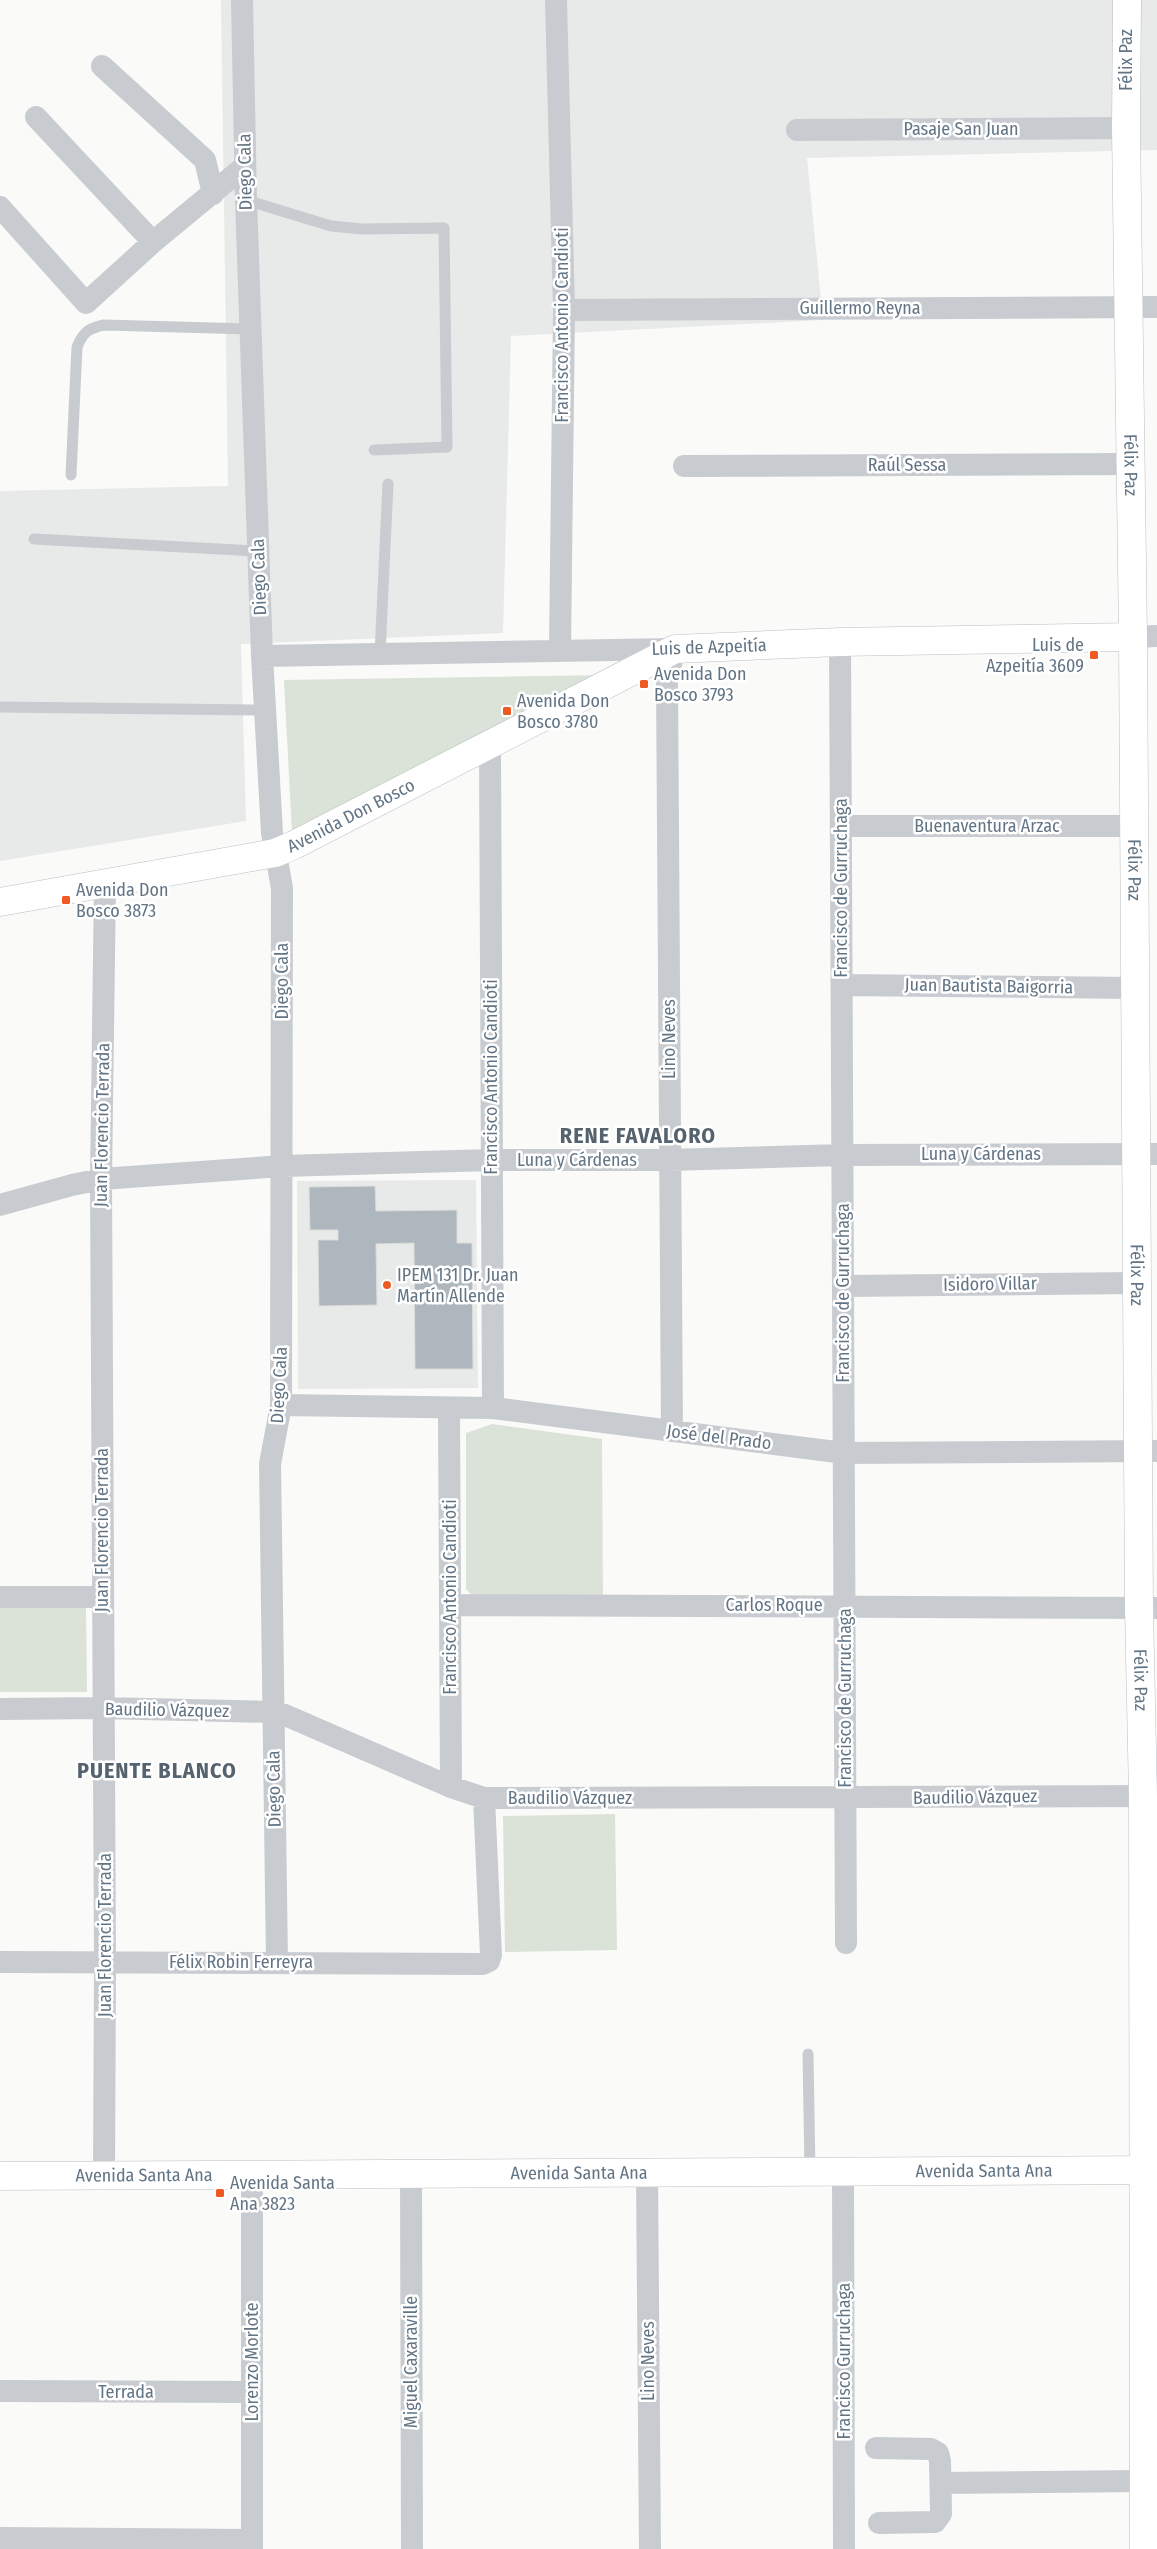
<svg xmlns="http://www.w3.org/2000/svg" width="1157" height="2549" font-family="'Fira Sans Condensed',sans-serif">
<rect width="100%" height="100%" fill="#fafaf8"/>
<!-- built -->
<path fill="#e8e9e9" d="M221,0H1157V150L807,158L823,320L511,336L503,633L241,644L246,821L0,861V491L228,486Z
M476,1180L478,1388L298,1389L297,1181Z"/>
<!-- green -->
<path fill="#dbe2d8" d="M609,675L292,833L284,680Z
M492,1424L602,1439L603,1600H476L466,1589V1433Z
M0,1608H86L87,1692H0Z
M615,1814L617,1950L505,1952L503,1816Z"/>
<!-- building -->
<path fill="#aeb7bd" stroke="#dcdcda" d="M375,1186L376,1211L457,1210V1243H472L473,1369H415L414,1243L376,1244L377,1305L319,1306L318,1240H338V1230H310L309,1187Z"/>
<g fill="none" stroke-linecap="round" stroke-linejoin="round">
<!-- secondary casing -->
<g stroke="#babfc4" stroke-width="29">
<g id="secondary">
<path id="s1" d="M1127,0L1126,128L1133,637L1139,1608L1143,1796L1144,2549"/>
<path id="s2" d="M0,902L275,853L294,845L675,649L840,642L1133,637"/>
</g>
</g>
<!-- primary casing -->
<g stroke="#bbbfc3" stroke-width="29">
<g id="primary">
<path id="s3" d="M0,2176L1157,2170"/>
</g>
</g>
<!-- service -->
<path stroke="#c8ccd0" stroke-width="11" d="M246,200L331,226L362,229L444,228L447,447L374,450
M71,475L77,347C83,332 89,328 104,325L250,329
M34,539L258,551
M380,654L388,484
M0,707L265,710
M808,2054L810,2172"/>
<!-- minor -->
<path stroke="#c8ccd0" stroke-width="22" d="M242,0L246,200L262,656L272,833L282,888L281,1405L270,1464L277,1961
M556,0L564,310L560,651
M102,66L205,160L213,194
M36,117L153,242
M797,130L1126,128
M0,207L86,303L153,242L245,166
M564,310L1157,307
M684,466L1130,464
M1133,637L1157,636
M840,642L846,1943
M262,656L675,649L667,680L672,1431
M490,746L493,1408
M841,826H1134
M842,985L1136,988
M0,1205L72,1185L101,1179L283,1166L491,1160H669L842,1155L1157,1154
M843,1286L1138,1283
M281,1405L493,1408L844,1453L1157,1451
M449,1408L451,1787
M0,1597H102
M450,1605L1157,1608
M0,1709L102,1708L272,1712L285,1715L451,1787L484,1798L1157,1796
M0,1962L483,1964L489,1961L491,1955L484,1798
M843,2172L844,2549
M647,2173L650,2549
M411,2174L412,2549
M252,2175V2549
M104,2176L105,1962L101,1179L105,883
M0,2391L252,2392
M876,2448L931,2449L938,2453L940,2461L941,2514L935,2522L879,2523
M941,2483L1144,2481
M0,2538L252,2540"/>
<!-- secondary -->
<use href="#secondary" stroke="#fff" stroke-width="28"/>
<!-- primary -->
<use href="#primary" stroke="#fff" stroke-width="28"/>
</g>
<!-- markers -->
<g fill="#ef5923" stroke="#fff" stroke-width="2">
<rect x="1089" y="650" width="10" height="10" rx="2.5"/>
<rect x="639" y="679" width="10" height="10" rx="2.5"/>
<rect x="502" y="706" width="10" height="10" rx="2.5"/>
<rect x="61" y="895" width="10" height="10" rx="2.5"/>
<circle cx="387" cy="1285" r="5"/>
<rect x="215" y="2188" width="10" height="10" rx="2.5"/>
</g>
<g text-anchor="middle" stroke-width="5" stroke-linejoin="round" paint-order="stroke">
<!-- street labels -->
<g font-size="18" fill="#637585" stroke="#fff">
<text transform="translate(1126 60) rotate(-90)" y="6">Félix Paz</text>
<text x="961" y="135">Pasaje San Juan</text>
<text transform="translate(245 172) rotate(-91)" y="6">Diego Cala</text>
<text x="860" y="314">Guillermo Reyna</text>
<text transform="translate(562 325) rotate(-90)" y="6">Francisco Antonio Candioti</text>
<text x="907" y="471">Raúl Sessa</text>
<text dy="6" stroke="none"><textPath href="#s1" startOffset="465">Félix Paz</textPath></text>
<text transform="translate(259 577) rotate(-92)" y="6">Diego Cala</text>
<text transform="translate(709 647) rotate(-2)" y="6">Luis de Azpeitía</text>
<text dy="6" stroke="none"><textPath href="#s2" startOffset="364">Avenida Don Bosco</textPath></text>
<text x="987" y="832">Buenaventura Arzac</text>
<text dy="6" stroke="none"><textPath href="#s1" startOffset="870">Félix Paz</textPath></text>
<text transform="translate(841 888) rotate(-90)" y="6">Francisco de Gurruchaga</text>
<text transform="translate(282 981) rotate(-90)" y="6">Diego Cala</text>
<text transform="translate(989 986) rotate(1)" y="6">Juan Bautista Baigorria</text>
<text transform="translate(669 1039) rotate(-90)" y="6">Lino Neves</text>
<text transform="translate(491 1077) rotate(-90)" y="6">Francisco Antonio Candioti</text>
<text transform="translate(102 1125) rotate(-89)" y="6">Juan Florencio Terrada</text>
<text x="981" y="1160">Luna y Cárdenas</text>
<text x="577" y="1166">Luna y Cárdenas</text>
<text dy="6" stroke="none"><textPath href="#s1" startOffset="1275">Félix Paz</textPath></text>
<text transform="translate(990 1284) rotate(-1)" y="6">Isidoro Villar</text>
<text transform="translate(843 1293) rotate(-90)" y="6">Francisco de Gurruchaga</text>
<text transform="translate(279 1385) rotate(-87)" y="6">Diego Cala</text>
<text transform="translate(719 1437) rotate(7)" y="6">José del Prado</text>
<text transform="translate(102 1530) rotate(-90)" y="6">Juan Florencio Terrada</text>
<text transform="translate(450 1597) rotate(-90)" y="6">Francisco Antonio Candioti</text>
<text x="774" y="1611">Carlos Roque</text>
<text dy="6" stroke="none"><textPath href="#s1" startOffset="1680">Félix Paz</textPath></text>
<text transform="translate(845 1698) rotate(-90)" y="6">Francisco de Gurruchaga</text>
<text transform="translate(167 1710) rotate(1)" y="6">Baudilio Vázquez</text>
<text transform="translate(274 1789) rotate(-91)" y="6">Diego Cala</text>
<text transform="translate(975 1797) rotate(-1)" y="6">Baudilio Vázquez</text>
<text x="570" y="1804">Baudilio Vázquez</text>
<text transform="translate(105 1935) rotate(-90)" y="6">Juan Florencio Terrada</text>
<text x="241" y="1968">Félix Robin Ferreyra</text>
<text dy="6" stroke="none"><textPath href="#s3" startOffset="984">Avenida Santa Ana</textPath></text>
<text dy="6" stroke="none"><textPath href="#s3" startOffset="579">Avenida Santa Ana</textPath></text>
<text dy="6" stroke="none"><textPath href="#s3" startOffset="144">Avenida Santa Ana</textPath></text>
<text transform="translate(648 2361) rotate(-90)" y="6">Lino Neves</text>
<text transform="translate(844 2361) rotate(-90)" y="6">Francisco Gurruchaga</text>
<text transform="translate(252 2362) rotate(-90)" y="6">Lorenzo Morlote</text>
<text transform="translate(411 2362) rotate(-90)" y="6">Miguel Caxaraville</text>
<text x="126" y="2398">Terrada</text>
</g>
<!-- poi labels -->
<g font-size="18" fill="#637585" stroke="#fff" text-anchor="start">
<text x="1084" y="651" text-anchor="end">Luis de<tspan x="1084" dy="21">Azpeitía 3609</tspan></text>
<text x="654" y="680">Avenida Don<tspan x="654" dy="21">Bosco 3793</tspan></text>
<text x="517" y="707">Avenida Don<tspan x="517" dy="21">Bosco 3780</tspan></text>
<text x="76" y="896">Avenida Don<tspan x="76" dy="21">Bosco 3873</tspan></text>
<text x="397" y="1281">IPEM 131 Dr. Juan<tspan x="397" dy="21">Martín Allende</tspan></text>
<text x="230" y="2189">Avenida Santa<tspan x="230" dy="21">Ana 3823</tspan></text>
</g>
<!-- district labels -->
<g font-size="22" font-weight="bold" letter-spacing="1" fill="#55636f" stroke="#fff">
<text x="638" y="1143">RENE FAVALORO</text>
<text x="157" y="1778">PUENTE BLANCO</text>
</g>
</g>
</svg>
